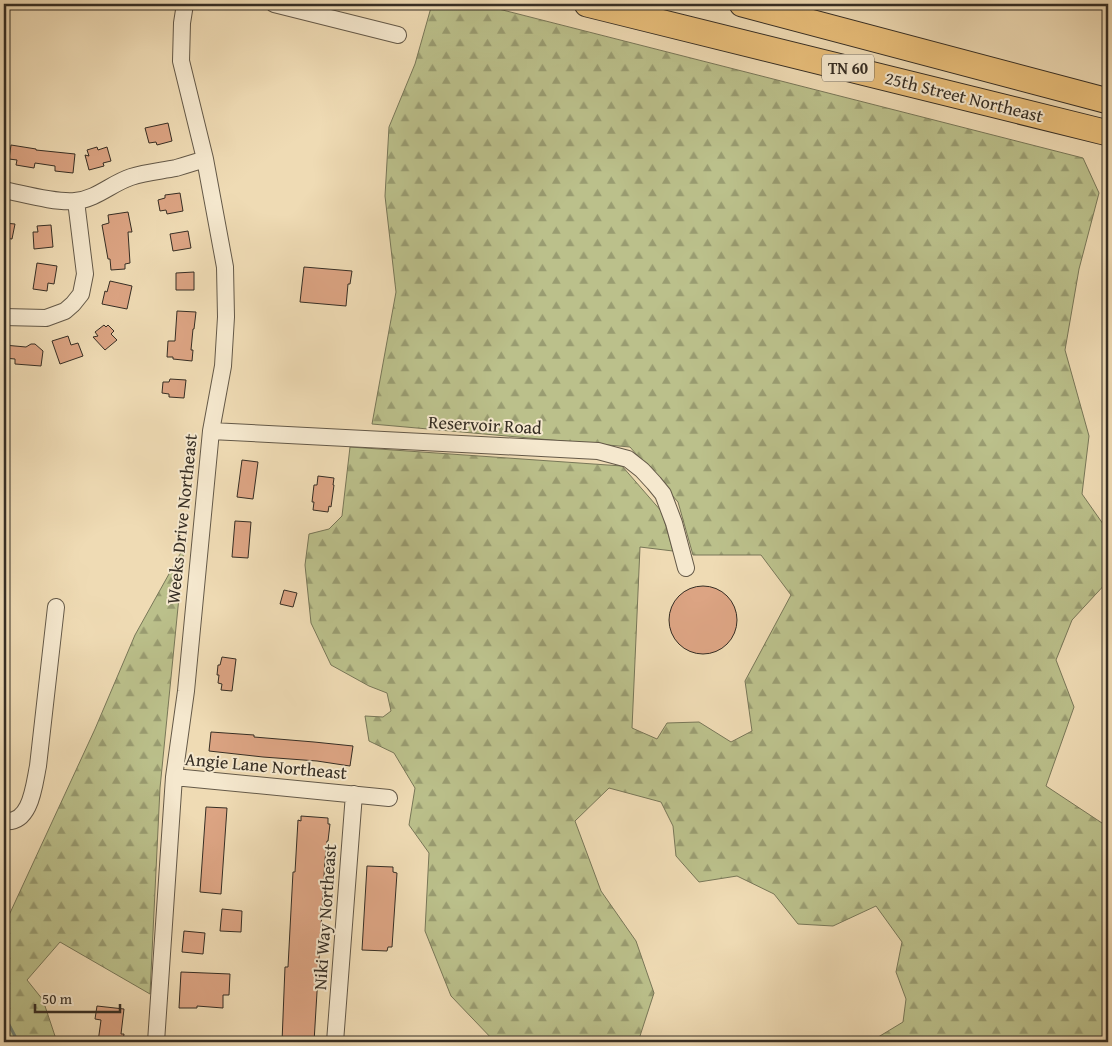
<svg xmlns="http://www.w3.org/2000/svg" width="1112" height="1046" font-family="'Gentium Book Plus',serif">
<defs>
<pattern id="forest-firs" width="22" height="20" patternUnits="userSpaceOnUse" patternTransform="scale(1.25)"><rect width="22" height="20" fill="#bbc08b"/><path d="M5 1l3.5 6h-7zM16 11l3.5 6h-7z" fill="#999c71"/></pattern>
</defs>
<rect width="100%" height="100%" fill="#efdbb4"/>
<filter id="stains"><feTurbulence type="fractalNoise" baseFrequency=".004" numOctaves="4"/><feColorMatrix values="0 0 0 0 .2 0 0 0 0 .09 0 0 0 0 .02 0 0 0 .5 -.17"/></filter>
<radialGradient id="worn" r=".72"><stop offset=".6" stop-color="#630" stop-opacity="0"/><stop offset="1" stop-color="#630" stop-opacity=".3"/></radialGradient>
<!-- forest -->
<path fill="url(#forest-firs)" stroke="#787758" d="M432,4H479L1083,158L1099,193L1079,269L1065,350L1089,436L1082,494L1108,531V581L1072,620L1056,660L1074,707L1046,786L1108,827V1042H870L903,1022L906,999L896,972L902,942L876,906L833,926L798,924L774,894L737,876L699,882L676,856L673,826L661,802L609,788L575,821L601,891L636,941L654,993L639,1039L630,1042H495L451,996L425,931L429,853L409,825L415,788L394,753L369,741L365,716L383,717L391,711L387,693L369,686L331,665L311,623L305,565L309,534L329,529L342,516L350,447L622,466L662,512L673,551L640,547L632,728L657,739L667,723L699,722L731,742L752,731L745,681L791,595L761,555H693L678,502L630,447L372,424L396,292L385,196L389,127L415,64Z
M184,547L160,788L150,994L60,942L27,980L43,1000L57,1042H4V926L95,729L135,635Z"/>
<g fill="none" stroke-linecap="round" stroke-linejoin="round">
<!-- stream -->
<path stroke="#728376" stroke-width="3" d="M4,1015L18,1042"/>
</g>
<!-- building -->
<path fill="#dca483" stroke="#362e24" d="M168,123L172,141L157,145L156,142L149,143L145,128Z
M11,145L36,149V150L75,154L73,173L55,171V166L35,163L34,168L16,165L17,160L9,159Z
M97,147L98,150L107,147L111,161L103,163L104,166L89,170L85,155L89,156L87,150Z
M180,193L183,211L167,214L166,210L160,211L158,200L165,198V195Z
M128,212L132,232H128L130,263L125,264V269L111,270L110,259H108L102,225L109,223L108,215Z
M4,223L15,224L12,239L4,238Z
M51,225L53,247L34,249L33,232H38L37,226Z
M188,231L191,248L173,251L170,234Z
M37,263L57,266L54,284L48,283L47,291L33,289Z
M304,267L352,271L350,284H348L346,306L300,302Z
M194,272V290H176V273Z
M110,281L132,286L127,309L102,304L105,291L107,292Z
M177,311L196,312L194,329H193L191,350H193L192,361L173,359V357H167L168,341H175Z
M104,325L106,327L108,325L114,331L111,334L117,340L105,350L93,337L98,336L95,332Z
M68,336L71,345L78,343L83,356L60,364L52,341Z
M31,344H35L43,351L41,366L15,364V359L4,358V345L26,347Z
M170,379L186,380L184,398L169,397V394L162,393L163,382H169Z
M242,460L258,462L253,499L237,497Z
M318,476L334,478L333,485H334L331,507L329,506L328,512L313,510L314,502H312L314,485H317Z
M235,521L251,522L248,558L232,557Z
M669 620a34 34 0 1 1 68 0a34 34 0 1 1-68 0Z
M284,590L297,593L293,607L280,604Z
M222,657L236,659L232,691L221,690L222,684L218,683L219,675H217L218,665H220Z
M211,732L254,735V737L314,742L353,746L350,766L317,761L263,757L209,751Z
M206,807L227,808L221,894L200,892Z
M301,816L328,818V824H330L328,841H327L325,860L314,1042H282L285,967H288L293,872H295L298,820L301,821Z
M367,866L393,867V872L397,873L392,947H388L387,951L362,950Z
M222,909L242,911L241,932L220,931Z
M184,931L205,933L203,954L182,952Z
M181,972L230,974L229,995H223V1008L197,1006V1008H179Z
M97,1006L124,1009L121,1034H124L123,1042H98L101,1020L95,1019Z"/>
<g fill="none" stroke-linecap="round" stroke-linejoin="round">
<!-- minor casing -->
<g stroke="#645948" stroke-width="18">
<path id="minor" d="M274,4L398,35
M4,190C24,194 55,203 75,201C97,199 112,183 131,177C146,172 161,171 176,168C186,165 196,162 205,159
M4,317L46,318L65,311L73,304L81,294L85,274L76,201
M211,431L598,451L628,459L642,470L654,483L663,494L674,523L686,568
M174,777L389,798
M4,821C31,825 34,785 38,766L56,607
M156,1042L174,777L186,691L211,431L223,366L226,317L225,267L205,159L181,61L182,23L185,4
M335,1042L354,794"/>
</g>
<!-- highway casing -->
<g stroke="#362e24" stroke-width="27">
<path id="highway" d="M587,4L1108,133
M742,4L1108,101"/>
</g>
<!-- minor -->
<use href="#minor" stroke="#f5e8ce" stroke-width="16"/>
<!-- highway -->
<use href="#highway" stroke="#e8be7a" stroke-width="25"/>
</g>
<g text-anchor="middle" stroke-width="4" stroke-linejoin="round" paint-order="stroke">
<!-- shield labels -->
<rect fill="#f5e8ce" stroke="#6f6657" stroke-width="1" x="822" y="54.5" width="52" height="27" rx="4"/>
<g font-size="16" font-weight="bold" fill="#362e24">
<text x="848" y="74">TN 60</text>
</g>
<!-- street labels -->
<g font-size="18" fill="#362e24" stroke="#f5e8ce">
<text transform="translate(964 97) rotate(14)" y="6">25th Street Northeast</text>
<text transform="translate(485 425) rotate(3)" y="6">Reservoir Road</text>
<text transform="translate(182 519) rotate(-84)" y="6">Weeks Drive Northeast</text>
<text transform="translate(266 766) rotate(5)" y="6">Angie Lane Northeast</text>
<text transform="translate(325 917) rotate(-86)" y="6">Niki Way Northeast</text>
</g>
</g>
<!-- margin -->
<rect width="1112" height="1046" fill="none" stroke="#efdbb4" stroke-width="20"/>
<rect x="5" y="5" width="1102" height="1036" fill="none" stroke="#362e24" stroke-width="2.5"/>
<rect x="10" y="10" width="1092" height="1026" fill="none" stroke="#362e24"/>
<!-- scale -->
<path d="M35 1004v8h85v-8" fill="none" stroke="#362e24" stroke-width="2.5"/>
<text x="42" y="1004" font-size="15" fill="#362e24" stroke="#f5e8ce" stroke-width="4" paint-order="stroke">50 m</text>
<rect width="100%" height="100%" filter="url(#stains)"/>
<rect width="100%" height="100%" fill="url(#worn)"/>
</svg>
